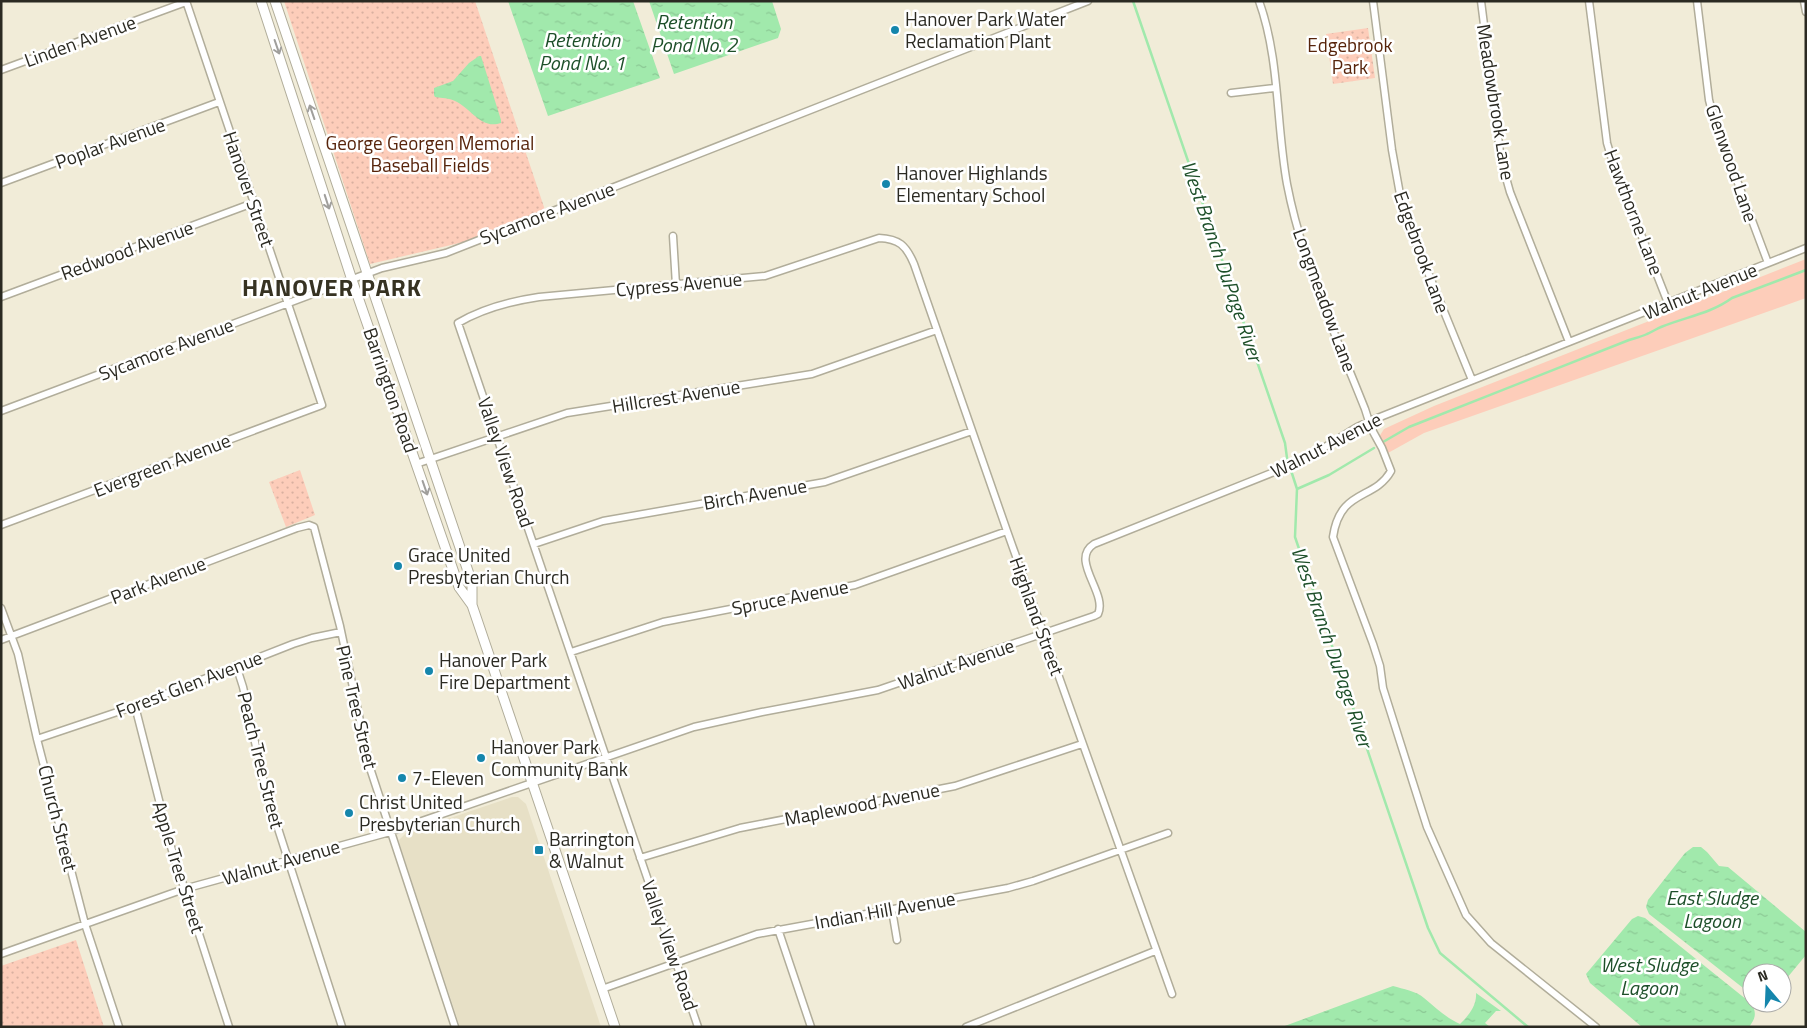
<svg xmlns="http://www.w3.org/2000/svg" width="1807" height="1028" font-family="'Titillium Web',sans-serif">
<defs>
<pattern id="park-dots" width="8" height="8" patternUnits="userSpaceOnUse" patternTransform="scale(1.25)"><rect width="8" height="8" fill="#fdcdba"/><path d="M2 2h.1M6 6h.1" fill="none" stroke="#d9b0a0" stroke-width="1.8" stroke-linecap="round"/></pattern>
<pattern id="water-ripples" width="26" height="14" patternUnits="userSpaceOnUse" patternTransform="scale(1.25)"><rect width="26" height="14" fill="#a1e9ac"/><path d="M2 4q2-2 4 0t4 0M15 11q2-2 4 0t4 0" fill="none" stroke="#8bc894"/></pattern>
</defs>
<rect width="100%" height="100%" fill="#f1ecd8"/>
<!-- built -->
<path fill="#e7e0c6" d="M512,797H518L526,804L601,1027H460L400,845L399,840L406,833Z"/>
<!-- grass -->
<path fill="#fdcdba" d="M1806,259V298L1424,433L1388,453L1379,437L1384,429L1434,406Z"/>
<!-- park -->
<path fill="url(#park-dots)" d="M284,1H475L545,210L468,241L370,264Z
M1368,28L1375,78L1333,84L1326,34Z
M300,470L315,515L286,527L269,482Z
M76,940L104,1027H1V966Z"/>
<!-- water -->
<path fill="url(#water-ripples)" d="M508,1H633L660,78L548,116Z
M649,1H772L781,29L778,38L674,74Z
M479,56H481L501,120V123C481,130 471,108 455,101C449,98 442,98 435,97L434,95V88L453,81L469,63Z
M1693,847H1701L1707,852L1719,866L1728,867L1806,932V955L1782,984V973H1752V995L1649,914L1646,907L1648,900L1685,853Z
M1638,916L1645,918L1752,1004C1757,1014 1755,1019 1749,1027H1642L1590,983L1586,974L1632,919Z
M1393,986C1403,989 1416,991 1424,998C1435,1007 1446,1018 1460,1024C1468,1016 1477,1006 1476,993L1501,1011H1496L1485,1023L1490,1027H1282Z"/>
<g fill="none" stroke-linecap="round" stroke-linejoin="round">
<!-- stream -->
<path stroke="#a1e9ac" stroke-width="2.5" d="M1133,1L1285,443L1287,458L1297,489L1295,537L1428,928L1440,953L1528,1027
M1383,442L1409,427L1629,340C1635,338 1641,337 1647,334C1652,332 1656,329 1661,327C1685,317 1710,314 1732,298L1806,270
M1297,489L1329,475L1374,448"/>
<!-- minor casing -->
<g stroke="#b1ad9a" stroke-width="9">
<path id="minor" d="M1259,1C1280,59 1276,124 1287,184C1302,262 1336,336 1365,409L1371,428L1382,448L1391,471C1374,501 1340,488 1333,537L1373,644L1380,666L1383,688L1427,827L1466,915L1491,943L1596,1027
M1373,1L1392,150L1403,211L1472,380
M1481,1L1501,160L1510,192L1569,342
M1589,1L1607,143L1613,163L1668,303
M1697,1L1709,100L1714,119L1768,263
M1804,1L1806,12
M1,70L186,2
M1231,93L1275,88
M1,183L219,102
M673,236L676,285
M1,297L253,203
M1,411L382,268L446,253L1088,1
M416,464L567,413L812,374L937,330
M1,525L322,405L186,1
M534,544L603,521L825,482L972,431
M1,608L18,654L37,739L85,924L119,1027
M1,640L297,528L309,525L314,527L340,626L370,768L455,1027
M571,652L663,622L855,585L1007,531
M236,665L243,687L265,788L342,1027
M135,706L171,847L229,1027
M37,739L135,706L293,644L312,638L341,632
M640,858L740,828L955,786L1082,744
M892,910L897,940
M778,929L811,1027
M1,954L184,889L390,832L694,727L762,712L878,690L1094,616L1098,614C1108,593 1069,560 1094,544L1304,460L1357,427L1370,421L1806,248
M602,989L757,934L1008,888L1033,881L1168,833
M698,1027L458,323C482,309 512,301 539,297L765,276L879,238C899,239 906,245 914,264L1007,531L1172,994
M966,1027L1155,951"/>
</g>
<!-- secondary casing -->
<g stroke="#b1ad9a" stroke-width="11">
<path id="secondary" d="M261,1L352,280L459,587L472,605L615,1027
M275,1L472,583V605"/>
</g>
<!-- minor -->
<use href="#minor" stroke="#fff" stroke-width="6"/>
<!-- secondary -->
<use href="#secondary" stroke="#fff" stroke-width="9"/>
</g>
<!-- one-way arrows -->
<defs><path id="oneway-shaft" d="M-6 0H5M1.5-3L5.5 0L1.5 3" fill="none" stroke-width="1.6" stroke-linecap="round" stroke-linejoin="round" transform="scale(1.25)"/></defs>
<g stroke="#a09f9c">
<use href="#oneway-shaft" transform="translate(277 47) rotate(71)"/>
<use href="#oneway-shaft" transform="translate(312 112) rotate(-109)"/>
<use href="#oneway-shaft" transform="translate(327 202) rotate(72)"/>
<use href="#oneway-shaft" transform="translate(425 488) rotate(71)"/>
</g>
<!-- markers -->
<g fill="#1586ac" stroke="#fff" stroke-width="2">
<circle cx="895" cy="30" r="5"/>
<circle cx="886" cy="184" r="5"/>
<circle cx="398" cy="566" r="5"/>
<circle cx="429" cy="671" r="5"/>
<circle cx="481" cy="758" r="5"/>
<circle cx="402" cy="778" r="5"/>
<circle cx="349" cy="813" r="5"/>
<rect x="534" y="845" width="10" height="10" rx="2.5"/>
</g>
<g text-anchor="middle" stroke-width="5" stroke-linejoin="round" paint-order="stroke">
<!-- poi labels -->
<g font-size="19" fill="#2b2a22" stroke="#fff" text-anchor="start">
<text x="905" y="26">Hanover Park Water<tspan x="905" dy="22">Reclamation Plant</tspan></text>
<text x="896" y="180">Hanover Highlands<tspan x="896" dy="22">Elementary School</tspan></text>
<text x="408" y="562">Grace United<tspan x="408" dy="22">Presbyterian Church</tspan></text>
<text x="439" y="667">Hanover Park<tspan x="439" dy="22">Fire Department</tspan></text>
<text x="491" y="754">Hanover Park<tspan x="491" dy="22">Community Bank</tspan></text>
<text x="412" y="785">7-Eleven</text>
<text x="359" y="809">Christ United<tspan x="359" dy="22">Presbyterian Church</tspan></text>
<text x="549" y="846">Barrington<tspan x="549" dy="22">&amp; Walnut</tspan></text>
</g>
<!-- street labels -->
<g font-size="19" fill="#2b2a22" stroke="#fff">
<text transform="translate(80 41) rotate(-20)" y="7">Linden Avenue</text>
<text transform="translate(1496 102) rotate(81)" y="7">Meadowbrook Lane</text>
<text transform="translate(110 143) rotate(-20)" y="7">Poplar Avenue</text>
<text transform="translate(1732 163) rotate(71)" y="7">Glenwood Lane</text>
<text transform="translate(249 189) rotate(71)" y="7">Hanover Street</text>
<text transform="translate(1634 212) rotate(69)" y="7">Hawthorne Lane</text>
<text transform="translate(547 213) rotate(-21)" y="7">Sycamore Avenue</text>
<text transform="translate(127 250) rotate(-20)" y="7">Redwood Avenue</text>
<text transform="translate(1422 252) rotate(70)" y="7">Edgebrook Lane</text>
<text transform="translate(679 284) rotate(-5)" y="7">Cypress Avenue</text>
<text transform="translate(1700 291) rotate(-22)" y="7">Walnut Avenue</text>
<text transform="translate(1325 300) rotate(70)" y="7">Longmeadow Lane</text>
<text transform="translate(166 349) rotate(-21)" y="7">Sycamore Avenue</text>
<text transform="translate(391 390) rotate(71)" y="7">Barrington Road</text>
<text transform="translate(676 396) rotate(-9)" y="7">Hillcrest Avenue</text>
<text transform="translate(1326 445) rotate(-27)" y="7">Walnut Avenue</text>
<text transform="translate(506 462) rotate(71)" y="7">Valley View Road</text>
<text transform="translate(162 465) rotate(-21)" y="7">Evergreen Avenue</text>
<text transform="translate(755 494) rotate(-10)" y="7">Birch Avenue</text>
<text transform="translate(158 580) rotate(-21)" y="7">Park Avenue</text>
<text transform="translate(790 597) rotate(-11)" y="7">Spruce Avenue</text>
<text transform="translate(1037 616) rotate(70)" y="7">Highland Street</text>
<text transform="translate(956 664) rotate(-19)" y="7">Walnut Avenue</text>
<text transform="translate(189 684) rotate(-21)" y="7">Forest Glen Avenue</text>
<text transform="translate(357 707) rotate(77)" y="7">Pine Tree Street</text>
<text transform="translate(261 760) rotate(76)" y="7">Peach Tree Street</text>
<text transform="translate(862 804) rotate(-11)" y="7">Maplewood Avenue</text>
<text transform="translate(58 818) rotate(76)" y="7">Church Street</text>
<text transform="translate(281 862) rotate(-16)" y="7">Walnut Avenue</text>
<text transform="translate(179 867) rotate(73)" y="7">Apple Tree Street</text>
<text transform="translate(885 910) rotate(-10)" y="7">Indian Hill Avenue</text>
<text transform="translate(670 945) rotate(71)" y="7">Valley View Road</text>
</g>
<!-- park labels -->
<g font-size="19" fill="#57240b" stroke="#fff">
<text x="1350" y="52">Edgebrook<tspan x="1350" dy="22">Park</tspan></text>
<text x="430" y="150">George Georgen Memorial<tspan x="430" dy="22">Baseball Fields</tspan></text>
</g>
<!-- water labels -->
<g font-size="20" font-style="italic" fill="#1d4f29" stroke="#fff">
<text x="694" y="29">Retention<tspan x="694" dy="23">Pond No. 2</tspan></text>
<text x="582" y="47">Retention<tspan x="582" dy="23">Pond No. 1</tspan></text>
<text transform="translate(1222 261) rotate(71)" y="7">West Branch DuPage River</text>
<text transform="translate(1332 647) rotate(71)" y="7">West Branch DuPage River</text>
<text x="1712" y="905">East Sludge<tspan x="1712" dy="23">Lagoon</tspan></text>
<text x="1649" y="972">West Sludge<tspan x="1649" dy="23">Lagoon</tspan></text>
</g>
<!-- district labels -->
<g font-size="24" font-weight="bold" letter-spacing="1" fill="#363222" stroke="#fff">
<text x="332" y="296">HANOVER PARK</text>
</g>
</g>
<!-- border -->
<rect width="1807" height="1028" fill="none" stroke="#2b2a22" stroke-width="5"/>
<!-- north arrow -->
<g transform="translate(1767 988) rotate(341)"><circle r="24" fill="#ffffff" stroke="#aaaaa7"/>
<path d="M0-4L9 19L0 12L-9 19Z" fill="#1586ac"/>
<text y="-8" font-size="14" font-weight="bold" text-anchor="middle" fill="#2b2a22">N</text>
</g>
</svg>
